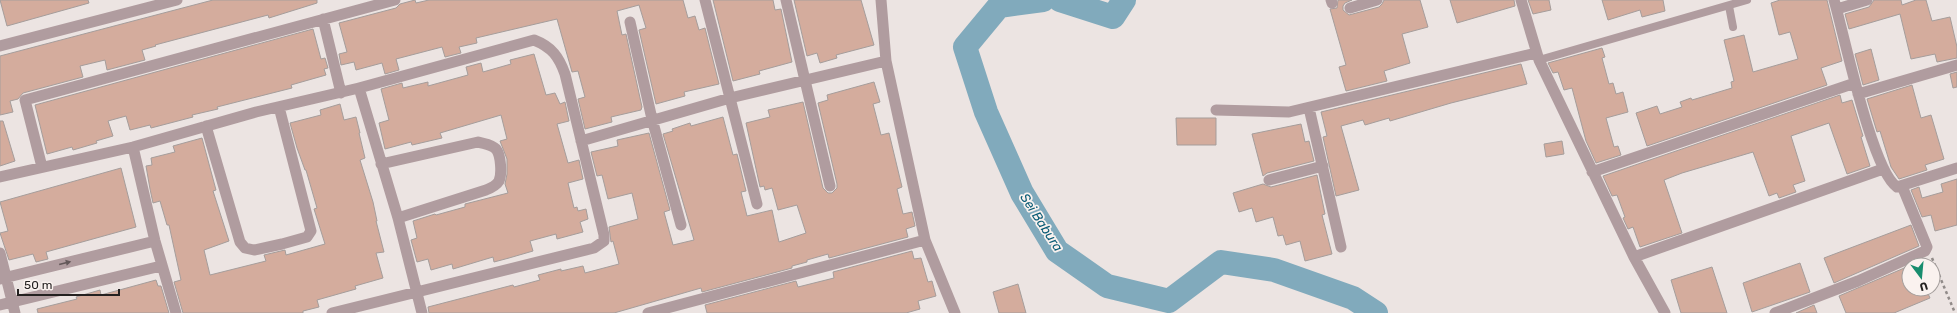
<svg xmlns="http://www.w3.org/2000/svg" width="1957" height="313" font-family="Rubik,sans-serif">
<rect width="100%" height="100%" fill="#ece4e2"/>
<g fill="none" stroke-linecap="round" stroke-linejoin="round">
<!-- river -->
<path stroke="#81aabc" stroke-width="24" d="M1043,0L999,6L965,47L986,112L1022,193L1057,251L1107,286L1169,301L1221,262L1274,270L1353,298L1376,313
M1060,0L1113,17L1124,0"/>
</g>
<!-- building -->
<path fill="#d4ac9d" stroke="#a59d9b" d="M0,0H88L89,3L7,26Z
M213,0H317V3L269,18L268,15L155,45L156,46L142,50L145,60L107,70L105,60L80,66L83,77L23,93L18,99L10,101L13,112L0,115V56Z
M415,0L416,3L429,0H683L688,18L695,16L699,30L705,28L719,84L684,92L685,96L656,104L639,30L646,28L639,5L617,11L622,35L626,34L642,107L641,110L611,117L612,122L585,129L578,99L585,97L578,71L572,72L557,19L476,38L477,43L459,47L461,53L445,57L442,47L396,59L399,70L385,74L382,63L356,70L354,62L341,65L339,54L347,52L339,23L396,8L400,4Z
M713,0H773L775,10L781,9L792,62L759,71L760,74L733,81Z
M794,0H861L874,45L836,55L837,58L820,63L817,53L807,56Z
M1338,0H1352L1345,3L1343,6V10L1349,15L1379,7L1382,4L1384,0H1420L1428,27L1402,34L1410,63L1384,71L1387,81L1346,91L1339,67L1346,65L1330,9L1337,8Z
M1450,0H1514L1515,6L1457,23Z
M1528,0H1549L1551,10L1533,14Z
M1602,0H1663L1665,11L1642,17L1640,10L1608,20Z
M1780,0H1827L1842,61L1821,68L1827,85L1647,146L1636,113L1657,106L1660,114L1682,107L1680,102L1691,98L1692,100L1732,88L1731,82L1734,81L1724,40L1744,35L1753,72L1798,59L1790,32L1779,35L1771,3Z
M1874,0H1901L1902,5L1916,0H1926L1932,21L1950,17L1957,47V58L1937,62L1935,54L1911,59L1900,14L1849,29L1845,14L1869,7Z
M313,29L321,59L325,58L328,68L324,69L326,75L291,85L292,88L217,107L218,109L192,115L193,117L151,128L150,125L130,130L126,116L108,121L113,136L96,141L97,143L73,150L72,147L47,154L35,105Z
M1602,48L1605,57L1602,58L1609,84L1613,83L1616,94L1623,92L1628,112L1606,118L1614,147L1618,146L1621,155L1596,163L1586,141L1572,88L1564,90L1558,72L1553,73L1548,63Z
M1871,49L1879,80L1863,85L1855,54Z
M534,54L546,95L555,93L560,104L565,102L569,121L557,124L568,163L579,160L583,179L568,183L574,208L577,207L578,211L586,209L588,219L580,222L583,232L557,239L556,234L530,241L533,251L509,258L494,262L493,257L453,269L452,264L431,270L428,259L417,262L411,240L417,238L413,221L435,214L436,215L465,207V204L508,193L505,184L507,174V159L500,141L507,139L501,115L440,133L442,138L412,145L411,142L385,149L379,123L389,120L381,89L402,83L403,88L428,82V86L468,75L466,67L481,63L483,72L511,64L510,60Z
M1521,64L1527,84L1451,103L1390,121L1389,118L1365,125L1363,120L1341,126L1359,190L1336,196L1323,137L1327,136L1321,112Z
M1957,72V87L1953,88L1950,74Z
M874,82L880,102L873,104L881,135L889,133L902,187L897,189L903,214L912,212L915,226L906,229L908,237L829,258L828,254L807,260V262L792,266V268L702,292L701,288L614,313H429L428,307L513,285L514,287L540,280L538,275L561,269V271L583,266L585,273L619,264L613,241L611,242L609,227L638,219L632,193L608,199L602,175L597,176L591,152L618,146L617,140L649,133L670,210L664,212L673,245L694,240L663,134L673,131L672,129L690,123L691,126L723,117L733,155L737,154L746,191L741,192L747,216L772,210L779,242L806,233L797,205L778,210L772,188L765,190L764,186L760,187L746,123L770,117L768,110L803,102L823,188L828,193H832L837,188V184L818,103L828,100L827,95Z
M1912,85L1921,118L1931,115L1944,159L1925,165L1927,170L1899,179L1891,167L1880,131L1877,132L1867,99Z
M1840,95L1842,103L1852,100L1863,136L1861,137L1870,166L1847,174L1829,123L1791,136L1805,181L1793,185L1796,192L1779,198L1777,193L1769,196L1753,152L1682,173L1664,180L1682,233L1640,247L1633,227L1628,229L1623,218L1625,217L1617,195L1612,196L1603,176Z
M340,104L344,120L356,117L360,133H359L365,158L360,160L373,202L377,221H376L384,252L376,253L383,278L355,286L356,289L317,300L319,307L303,311V313H183L174,282L181,280L169,225H167L160,201L153,203L150,189L146,166L152,165L151,158L175,152L173,146L202,138L216,190L213,191L229,241L204,250L210,275L266,261L264,255L285,250L286,255L325,244L314,209L317,208L306,170H305L297,148L290,123L321,115L320,110Z
M1176,118H1216V145H1177Z
M0,121H3L15,161L0,166Z
M1301,124L1305,142L1309,141L1314,161L1267,173L1263,176L1252,134Z
M1562,141L1564,154L1546,157L1544,144Z
M121,168L136,227L46,252L48,259L36,262L33,254L9,260L0,233L8,231L0,202Z
M1317,175L1325,214L1322,215L1332,254L1305,261L1300,241L1286,245L1283,235L1278,236L1273,217L1256,222L1252,208L1239,212L1233,193L1263,184L1271,187Z
M1957,179V225L1935,231L1931,215L1922,217L1911,190L1919,187L1922,198L1943,192L1941,184Z
M1911,225L1919,246L1834,283L1824,258Z
M912,251L914,259L921,258L928,282L932,281L936,296L918,301L920,309L906,313H707L705,305L796,281L798,287L834,278L833,272Z
M1800,263L1810,292L1752,312L1743,283Z
M1909,266V289H1926L1930,298L1894,313H1846L1839,296Z
M1712,267L1727,313H1681L1671,280Z
M156,280L158,286H161L169,313H38L37,309L77,299L76,297L100,290L101,295Z
M1018,284L1026,313H999L993,292Z
M1814,305L1817,313H1796Z"/>
<g fill="none" stroke-linecap="round" stroke-linejoin="round">
<!-- path -->
<path stroke="#918b89" stroke-width="2.5" stroke-dasharray="3 3" stroke-linecap="butt" d="M1932,258L1955,313"/>
<!-- service -->
<path stroke="#b09c9f" stroke-width="8" d="M1729,6L1733,27
M1539,60L1747,0"/>
<!-- minor -->
<path stroke="#b09c9f" stroke-width="11" d="M705,0L757,204
M786,0L830,186
M881,0L886,61L925,240L955,313
M1331,0L1332,3
M1521,0L1539,60L1634,257L1665,313
M1834,0C1844,34 1872,171 1897,187L1957,168
M1350,8L1377,0
M1837,9L1867,0
M323,19L341,93
M630,22L652,119L681,225
M0,46L177,0
M359,88L398,218L422,313
M1858,94L1957,65
M1309,108L1341,247
M1216,110L1289,112L1536,53
M206,126L240,242L245,248L254,250L282,244L307,237L311,231L279,107
M581,141L730,98L886,61
M133,147L155,241L176,313
M381,164L478,142C484,144 491,144 496,149C501,155 502,174 499,181C496,186 491,188 486,190L398,218
M42,167L25,100L395,0
M1592,172L1855,83
M0,177L133,147L256,112L359,88L534,40C552,47 559,57 565,74L604,235V241L594,248L332,313
M1269,180L1323,166
M0,253L15,313
M1634,257L1883,169
M0,279L155,241
M0,305L161,266
M648,313L925,240
M1775,313L1858,281L1925,251L1927,247L1902,186"/>
</g>
<!-- one-way arrows -->
<defs><path id="oneway-solid" d="M-6-.8H1V-3.2L6.5 0L1 3.2V.8H-6Z"/></defs>
<use fill="#635859" href="#oneway-solid" transform="translate(65 263) rotate(-14)"/>
<g text-anchor="middle" stroke-width="3.5" stroke-linejoin="round" paint-order="stroke">
<!-- water labels -->
<g font-size="13" font-style="italic" fill="#095b75" stroke="#faf2ef">
<text transform="translate(1042 222) rotate(57)" y="5">Sei Babura</text>
</g>
</g>
<!-- north arrow -->
<g transform="translate(1921 277) rotate(164)"><circle r="19" fill="#faf2ef" stroke="#a49e9c"/>
<path d="M0-3L7 15L0 10L-7 15Z" fill="#188d6e"/>
<text y="-6" font-size="11" font-weight="bold" text-anchor="middle" fill="#242120">U</text>
</g>
<!-- scale -->
<path d="M18 289v6h101v-6" fill="none" stroke="#242120" stroke-width="2"/>
<text x="24" y="289" font-size="12" fill="#242120" stroke="#faf2ef" stroke-width="3" paint-order="stroke">50 m</text>
</svg>
